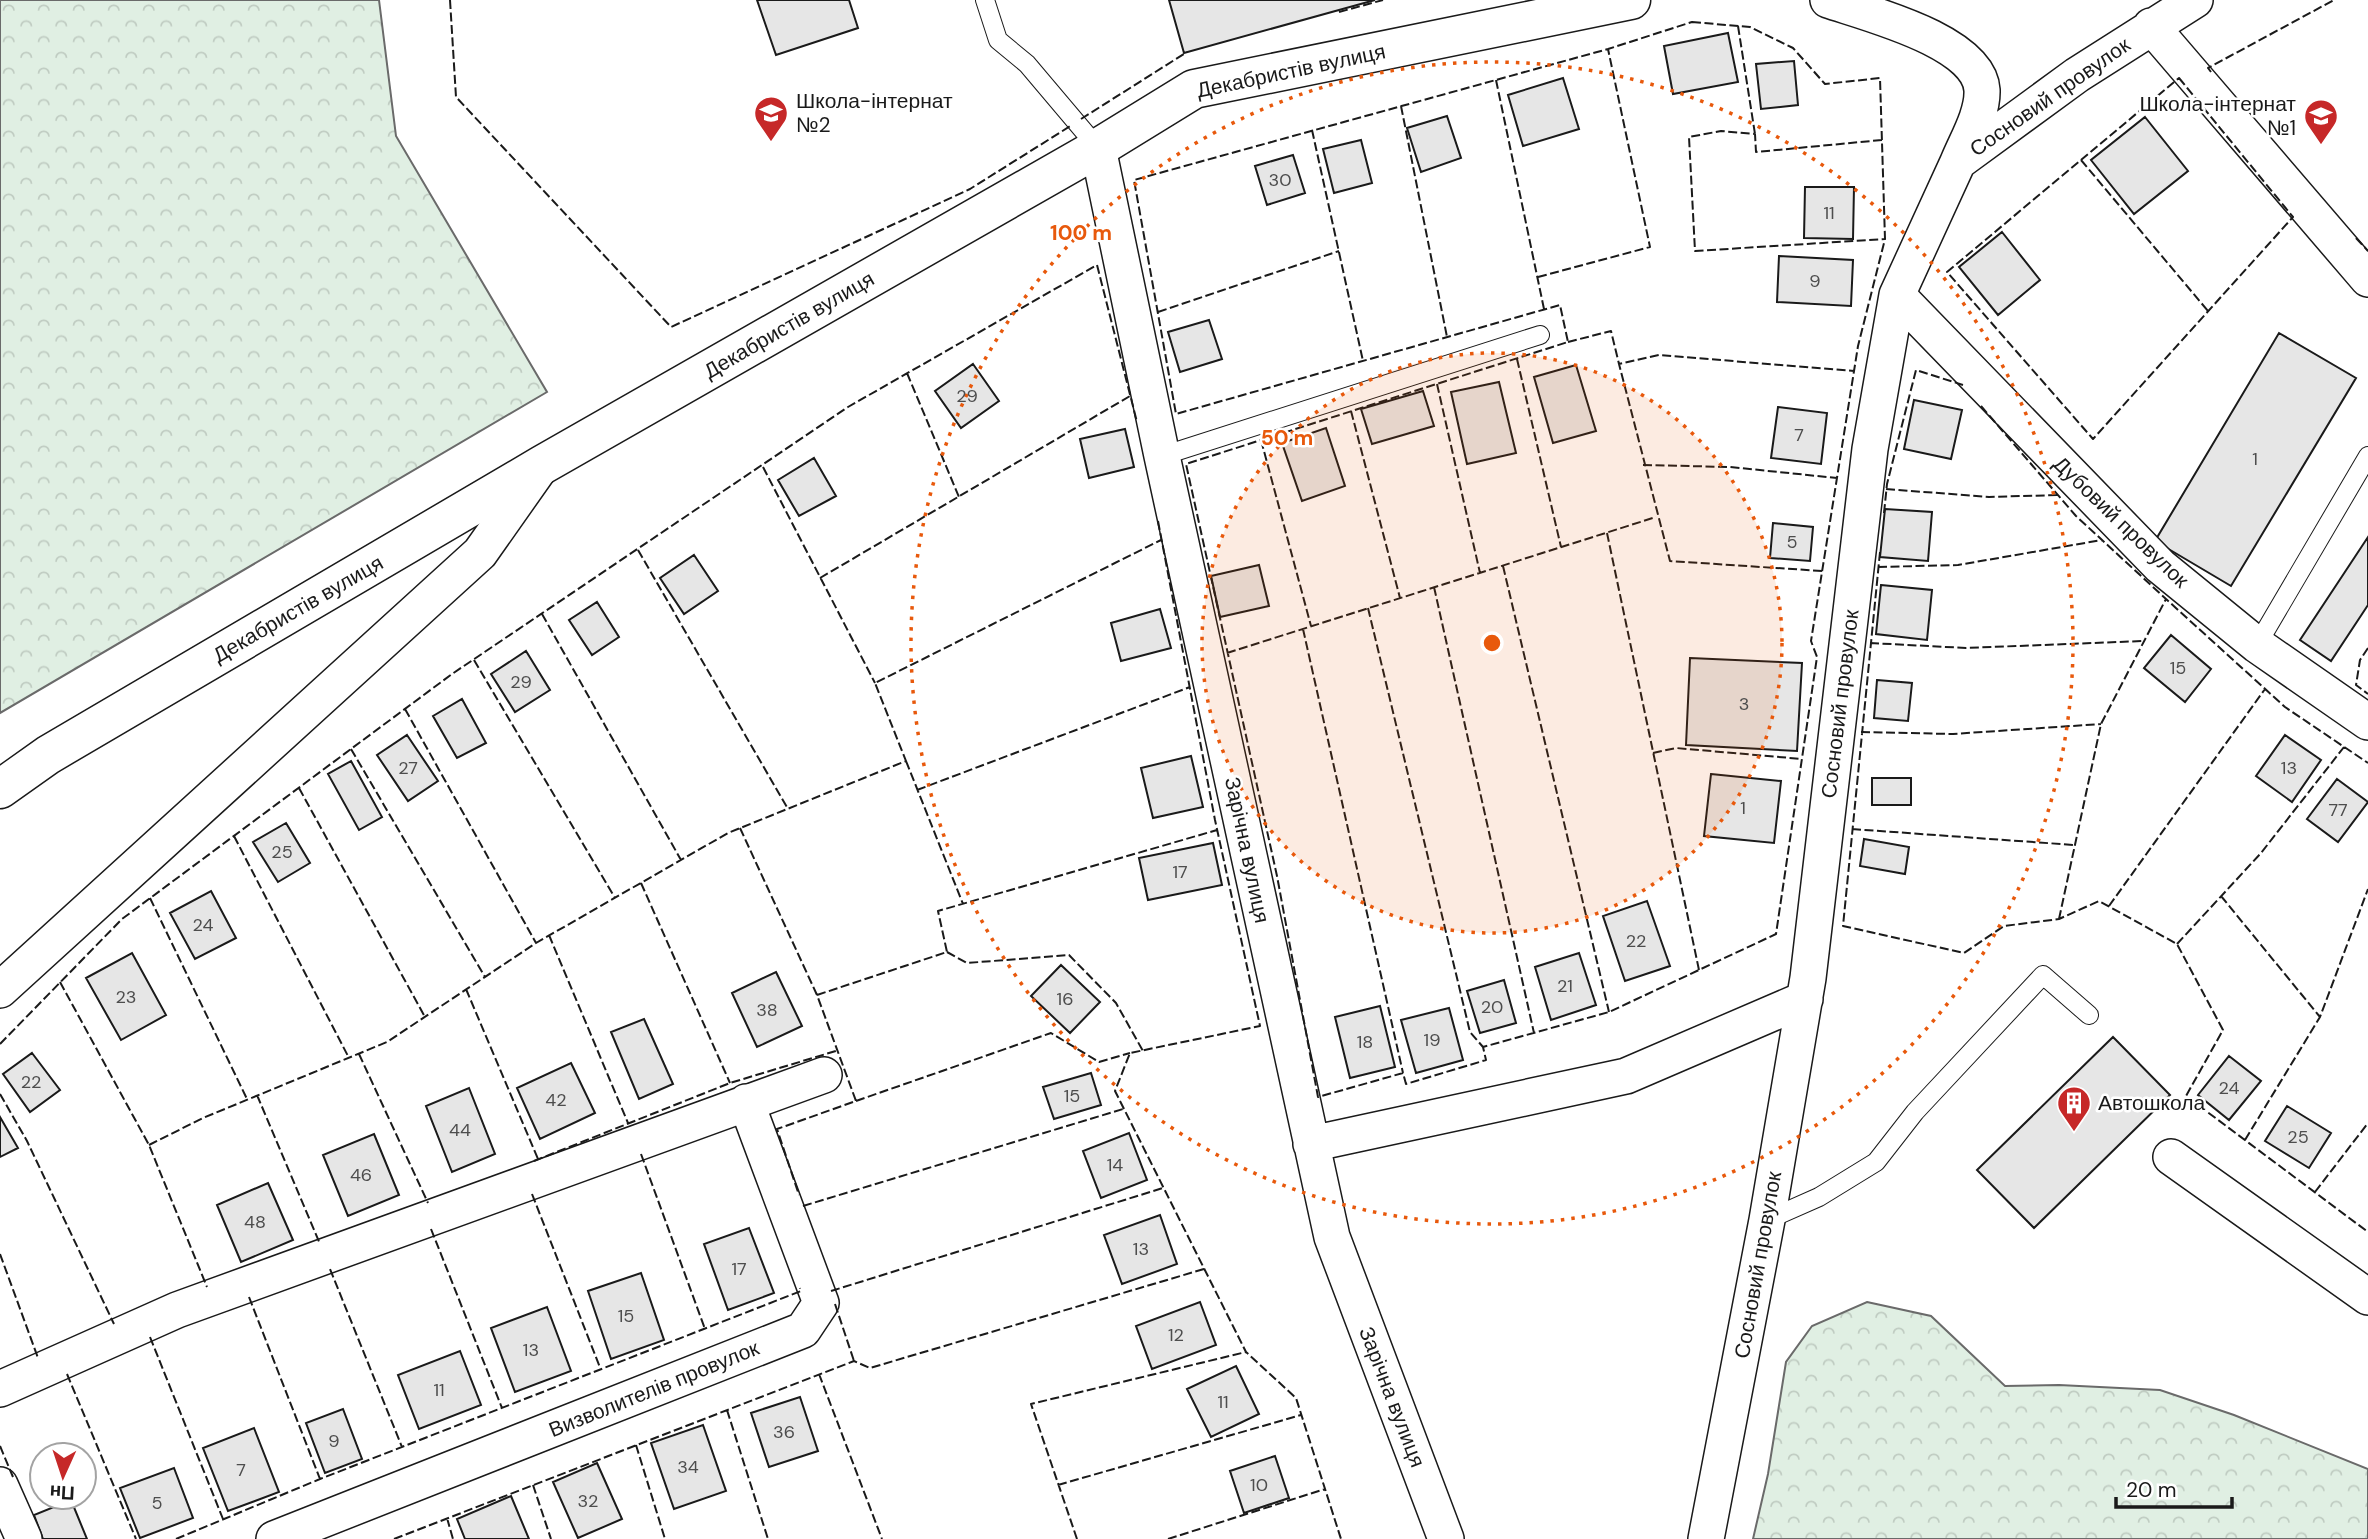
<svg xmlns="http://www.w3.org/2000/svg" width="2368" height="1539" font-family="'DM Sans',sans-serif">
<defs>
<pattern id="forest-crowns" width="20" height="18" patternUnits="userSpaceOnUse" patternTransform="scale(1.75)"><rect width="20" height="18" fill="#e0efe3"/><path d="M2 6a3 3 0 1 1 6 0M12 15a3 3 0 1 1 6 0" fill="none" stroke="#c0ccc2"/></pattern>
</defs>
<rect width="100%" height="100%" fill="#fff"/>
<!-- forest -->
<path fill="url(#forest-crowns)" stroke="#6a6a6a" stroke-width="2" d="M0,0H379L396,136L547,392L0,713Z
M1867,1302L1931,1316L2005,1386L2059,1385L2160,1390L2234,1415L2368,1469V1539H1753L1768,1474L1786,1362L1812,1326Z"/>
<!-- building -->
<path fill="#e6e6e6" stroke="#1a1a1a" stroke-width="2" d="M757,0H849L858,28L776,55Z
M1169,0H1375L1184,53Z
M1728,33L1738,82L1673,94L1664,46Z
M1794,61L1798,105L1761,109L1756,64Z
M1563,78L1579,129L1523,146L1508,95Z
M1447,116L1461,158L1421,172L1407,128Z
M2145,117L2188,171L2134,214L2091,160Z
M1361,140L1372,183L1334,193L1323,149Z
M1293,155L1305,193L1267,205L1255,166Z
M1805,187H1854L1853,239L1804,238Z
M2002,232L2040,280L1998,315L1959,267Z
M1779,256L1853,260L1851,306L1777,302Z
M1209,320L1222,359L1180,372L1168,332Z
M2279,333L2356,378L2231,586L2155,541Z
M973,364L999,401L961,428L935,391Z
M1576,365L1596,431L1553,443L1534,377Z
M1499,382L1516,453L1467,464L1451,392Z
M1423,391L1434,426L1372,444L1361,409Z
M1914,400L1962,410L1951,459L1904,449Z
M1778,407L1827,413L1821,464L1771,458Z
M1326,428L1345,486L1302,501L1282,443Z
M1125,429L1134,467L1089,478L1080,439Z
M814,458L836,496L799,516L778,480Z
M1885,509L1932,512L1928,561L1880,557Z
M1773,523L1813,527L1810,561L1770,558Z
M2368,537V605L2331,661L2300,640Z
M694,555L718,591L684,614L660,578Z
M1259,565L1269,606L1220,617L1211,576Z
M1881,585L1932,590L1927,640L1876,634Z
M597,602L619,637L592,655L569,620Z
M1160,609L1171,648L1121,661L1111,623Z
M2171,635L2211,669L2185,702L2144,668Z
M526,651L550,690L515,712L491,674Z
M1690,658L1802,663L1797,751L1686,745Z
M1877,680L1912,683L1908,721L1874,718Z
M462,699L486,743L457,758L433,716Z
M407,735L438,781L408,801L377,755Z
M2285,735L2321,760L2292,802L2256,776Z
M1191,756L1203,807L1153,818L1141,768Z
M351,761L382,817L359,830L328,774Z
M1711,774L1781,781L1774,843L1704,836Z
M1872,778H1911V805H1872Z
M2337,779L2368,802L2338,842L2307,819Z
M286,823L310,863L278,882L253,842Z
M1864,839L1909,847L1905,874L1860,866Z
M1213,843L1222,885L1148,900L1139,858Z
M211,891L236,938L195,959L170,913Z
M1647,901L1670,966L1625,981L1603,916Z
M132,953L166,1015L121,1040L86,978Z
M1579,953L1596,1005L1551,1020L1535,967Z
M1061,965L1100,1002L1070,1033L1031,996Z
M776,972L802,1026L757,1047L732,993Z
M1504,980L1516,1023L1480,1033L1467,991Z
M1380,1006L1395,1067L1350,1078L1335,1017Z
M1449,1008L1463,1060L1416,1073L1401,1020Z
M644,1019L673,1084L639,1099L611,1032Z
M2113,1037L2170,1095L2034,1228L1977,1170Z
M32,1053L60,1090L30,1112L3,1074Z
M2229,1056L2261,1081L2229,1120L2198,1095Z
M571,1063L595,1113L540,1139L517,1088Z
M1091,1073L1101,1105L1054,1119L1043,1087Z
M469,1088L495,1154L452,1172L426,1106Z
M2287,1106L2331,1133L2309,1168L2265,1141Z
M0,1117L18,1148L0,1157Z
M1129,1133L1147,1180L1101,1198L1083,1151Z
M374,1134L399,1195L348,1216L323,1155Z
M268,1183L293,1240L241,1262L217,1205Z
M1160,1215L1177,1264L1122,1284L1104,1235Z
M749,1228L774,1293L728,1310L704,1244Z
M641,1273L664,1340L611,1359L588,1291Z
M1200,1302L1216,1345L1152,1369L1136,1326Z
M547,1307L571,1371L515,1392L491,1328Z
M460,1351L481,1405L419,1429L398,1375Z
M1236,1366L1259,1414L1211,1437L1187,1389Z
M800,1397L818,1451L769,1467L751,1413Z
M343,1409L362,1459L325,1473L306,1423Z
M703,1425L726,1491L674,1509L651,1443Z
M254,1428L279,1492L228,1511L203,1448Z
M1275,1456L1289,1498L1244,1513L1230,1471Z
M597,1463L622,1519L578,1538L553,1482Z
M174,1468L193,1518L140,1538L120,1488Z
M511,1496L529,1539H465L457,1519Z
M71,1500L87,1539H43L34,1515Z"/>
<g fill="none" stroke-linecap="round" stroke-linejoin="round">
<!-- service casing -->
<g stroke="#1a1a1a" stroke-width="20">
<path id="service" d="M985,0L998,40L1027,64L1098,148
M1162,456L1540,335
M2257,645L2368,456
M1767,1220L1819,1197L1876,1162L1915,1112L2043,975L2089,1015"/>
</g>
<!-- minor casing -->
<g stroke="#1a1a1a" stroke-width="38">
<path id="minor" d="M1828,0C1866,13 1979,41 1982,90C1983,114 1967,140 1958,162
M2151,26L2368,279
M1098,148L1162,456L1332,1237L1446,1539
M1897,295L2160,566L2257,645L2368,722
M0,990L480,553L542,465
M1311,1144L1626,1076L1805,999
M2171,1157L2368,1297
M0,1389L177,1310L824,1075
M0,1485L24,1539
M274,1539L803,1330L821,1303L746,1102
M1706,1539L1767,1220L1808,978L1870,449L1897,295L1958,162L2077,75L2195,0"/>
</g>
<!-- tertiary casing -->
<g stroke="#1a1a1a" stroke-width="41">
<path id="tertiary" d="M0,789L48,755L542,465L1098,148L1194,89L1631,0"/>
</g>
<!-- service -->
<use href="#service" stroke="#fff" stroke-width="18"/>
<!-- minor -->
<use href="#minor" stroke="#fff" stroke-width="35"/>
<!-- tertiary -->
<use href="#tertiary" stroke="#fff" stroke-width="38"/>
<!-- fence -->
<path stroke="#1a1a1a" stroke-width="2" stroke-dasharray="9 3.5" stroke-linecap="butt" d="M450,0L456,97L671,327L970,189L1072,125
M1339,12L1383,0
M1692,22L1750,27L1793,48L1825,84L1880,78L1885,239L1858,346L1811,641L1817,657L1776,934L1609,1012L1483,1047L1486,1060L1406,1084L1403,1073L1318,1097L1277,876L1186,464L1568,342L1560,305L1176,414L1134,180L1608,49Z
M1738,26L1755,134
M2211,72L2208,68L2334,0
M2179,78L2293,217L2093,439L1947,272Z
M1496,80L1544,309
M1401,106L1447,337
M1081,119L1187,52
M1312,130L1363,361
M1882,140L1756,152L1755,134L1721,131L1689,137L1695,251L1885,239
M2081,160L2208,311
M2356,238L2368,251
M1538,277L1650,247L1608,49
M1158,312L1339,251
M1568,342L1611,331L1619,364
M1517,359L1561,547
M907,373L959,497
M1437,384L1480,573
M1981,406L2076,516L2166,599L2285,707L2368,763
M1351,411L1400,598
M1261,440L1311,626
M1643,465L1730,467L1837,478
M763,467L875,683
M1886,489L1989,497L2058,495
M1884,513L1887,484L1916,370L1963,385
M1158,521L1215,820L1260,1026L1130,1053L1115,1091L1246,1352L1296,1398L1341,1539
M1607,533L1699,970
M638,550L788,809
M1880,552L1843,926L1964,953L2004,926L2059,919L2099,901L2177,944L2223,1030L2186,1096L2368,1232
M1503,566L1609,1012
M1878,567L1958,565L2102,540
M1822,571L1670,561L1619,364L1659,355L1854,371
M820,578L1130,396
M1434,587L1534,1033
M1368,608L1470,1032L1483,1047
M542,614L681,860
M1303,629L1403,1073
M1870,643L1966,648L2144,641
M2368,648L2360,660L2356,685L2368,694
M1227,653L1656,517
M474,660L615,898
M405,709L536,943
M1861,732L1953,734L2101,724
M351,749L485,977
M1653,753L1676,748L1802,759
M906,761L963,904
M299,788L425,1017
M917,790L1190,687
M740,828L817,995L856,1101L777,1129L799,1195
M1852,829L2074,845
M234,836L349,1058
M641,883L730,1083
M2221,896L2320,1017
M150,898L247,1099
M2109,906L2265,689
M2059,919L2101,724L2166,599
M549,935L628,1123
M2177,944L2261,853L2344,747
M947,952L967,963L1069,955L1116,1003L1143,1051
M60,982L149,1145L207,1287
M466,989L538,1159
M817,995L947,952L938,911L1217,830
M0,1044L122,919L452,674L848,407L1097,265L1137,422
M359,1054L428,1203
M0,1094L27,1141L114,1324
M257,1095L320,1244
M856,1101L1051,1033L1099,1062L1130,1053
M2245,1140L2320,1017L2368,889
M149,1145L203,1118L387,1042L536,943L728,833L906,761L875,683L1161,540
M641,1154L705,1329
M534,1161L730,1083L839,1050
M2315,1192L2368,1123
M532,1194L601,1370
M803,1206L1123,1109
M431,1229L502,1408
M0,1254L38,1358
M330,1269L402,1447
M831,1291L1163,1188
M249,1297L320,1479
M835,1304L854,1361
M150,1337L223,1519
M67,1374L136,1539
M819,1374L882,1539
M727,1410L768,1539
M636,1445L665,1539
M0,1446L13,1477
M533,1485L551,1539
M1058,1485L1301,1415
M447,1518L453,1539
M176,1539L320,1479L801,1291L800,1288
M394,1539L854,1361L870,1368L1204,1269
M1077,1539L1031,1404L1246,1352
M1168,1539L1325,1489"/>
</g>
<!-- distance rings -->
<circle cx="1492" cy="643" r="290" fill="#e8590c" fill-opacity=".12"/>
<g fill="none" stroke="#e8590c" stroke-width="3.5" stroke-dasharray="3.5 7">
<circle cx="1492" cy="643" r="290"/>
<circle cx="1492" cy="643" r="581"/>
</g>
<!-- icons -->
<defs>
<g id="school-pin" transform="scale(1.75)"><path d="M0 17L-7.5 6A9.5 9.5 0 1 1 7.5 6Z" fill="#c62828" stroke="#fff"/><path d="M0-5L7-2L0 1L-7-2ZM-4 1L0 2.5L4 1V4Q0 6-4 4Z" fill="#fff"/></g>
<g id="building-pin" transform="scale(1.75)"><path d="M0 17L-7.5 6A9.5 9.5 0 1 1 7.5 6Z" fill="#c62828" stroke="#fff"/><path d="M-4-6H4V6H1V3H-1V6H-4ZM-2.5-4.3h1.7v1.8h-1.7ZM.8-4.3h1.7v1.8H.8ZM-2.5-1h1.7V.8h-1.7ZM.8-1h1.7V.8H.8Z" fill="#fff"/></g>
</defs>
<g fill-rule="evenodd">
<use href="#school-pin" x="771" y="113"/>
<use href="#school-pin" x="2321" y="116"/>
<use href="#building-pin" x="2074" y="1103"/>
</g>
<g text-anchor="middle" stroke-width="5" stroke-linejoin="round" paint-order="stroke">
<!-- number labels -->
<g font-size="18" fill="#4d4d4d">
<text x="1280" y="186">30</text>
<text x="1829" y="219">11</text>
<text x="1815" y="287">9</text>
<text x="967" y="402">29</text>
<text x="1799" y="441">7</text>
<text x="2255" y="465">1</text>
<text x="1792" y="548">5</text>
<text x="2178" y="674">15</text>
<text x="521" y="688">29</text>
<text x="1744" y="710">3</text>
<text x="408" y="774">27</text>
<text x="2289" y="774">13</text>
<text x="1743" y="814">1</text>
<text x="2338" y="816">77</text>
<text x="282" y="858">25</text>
<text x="1180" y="878">17</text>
<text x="203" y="931">24</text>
<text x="1636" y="947">22</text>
<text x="1565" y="992">21</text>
<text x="126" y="1003">23</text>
<text x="1065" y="1005">16</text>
<text x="1492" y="1013">20</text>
<text x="767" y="1016">38</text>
<text x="1432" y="1046">19</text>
<text x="1365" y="1048">18</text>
<text x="31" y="1088">22</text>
<text x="2229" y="1094">24</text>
<text x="1072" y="1102">15</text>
<text x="556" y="1106">42</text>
<text x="460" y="1136">44</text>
<text x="2298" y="1143">25</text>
<text x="1115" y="1171">14</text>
<text x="361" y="1181">46</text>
<text x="255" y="1228">48</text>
<text x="1141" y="1255">13</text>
<text x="739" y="1275">17</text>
<text x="626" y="1322">15</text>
<text x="1176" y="1341">12</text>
<text x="531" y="1356">13</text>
<text x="439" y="1396">11</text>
<text x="1223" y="1408">11</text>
<text x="784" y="1438">36</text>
<text x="334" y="1447">9</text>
<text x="688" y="1473">34</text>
<text x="241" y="1476">7</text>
<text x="1259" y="1491">10</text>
<text x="588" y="1507">32</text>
<text x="157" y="1509">5</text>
</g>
<!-- street labels -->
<g font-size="21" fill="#1a1a1a" stroke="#fff">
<text transform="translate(1291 71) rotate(-12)" y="7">Декабристів вулиця</text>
<text transform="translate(2050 97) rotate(-35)" y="7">Сосновий провулок</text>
<text transform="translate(789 325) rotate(-30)" y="7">Декабристів вулиця</text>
<text transform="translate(2121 522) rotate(44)" y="7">Дубовий провулок</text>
<text transform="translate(298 609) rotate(-30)" y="7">Декабристів вулиця</text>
<text transform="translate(1840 704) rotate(-83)" y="7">Сосновий провулок</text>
<text transform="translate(1247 850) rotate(78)" y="7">Зарічна вулиця</text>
<text transform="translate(1758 1265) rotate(-80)" y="7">Сосновий провулок</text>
<text transform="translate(654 1389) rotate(-22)" y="7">Визволителів провулок</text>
<text transform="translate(1392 1397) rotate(69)" y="7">Зарічна вулиця</text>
</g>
<!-- poi labels -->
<g font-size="21" fill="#1a1a1a" stroke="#fff" text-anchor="start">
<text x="796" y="108">Школа-інтернат<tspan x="796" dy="24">№2</tspan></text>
<text x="2296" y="111" text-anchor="end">Школа-інтернат<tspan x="2296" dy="24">№1</tspan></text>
<text x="2098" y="1110">Автошкола</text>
</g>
</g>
<circle cx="1492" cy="643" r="10" fill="#e8590c" stroke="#fff" stroke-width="3.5"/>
<g font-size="21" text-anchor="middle" font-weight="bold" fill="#e8590c" stroke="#fff" stroke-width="5" stroke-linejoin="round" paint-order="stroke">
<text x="1081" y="240">100 m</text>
<text x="1287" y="445">50 m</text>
</g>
<!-- north arrow -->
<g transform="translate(63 1476) rotate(183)"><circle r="33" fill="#ffffff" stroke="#a3a3a3" stroke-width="2"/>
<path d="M0-5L12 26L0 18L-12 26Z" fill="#c62828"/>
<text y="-10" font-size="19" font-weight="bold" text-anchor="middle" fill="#1a1a1a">Пн</text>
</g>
<!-- scale -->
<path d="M2116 1497v10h116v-10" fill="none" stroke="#1a1a1a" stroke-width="3.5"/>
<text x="2126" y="1497" font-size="21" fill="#1a1a1a" stroke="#ffffff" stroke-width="5" paint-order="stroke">20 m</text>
</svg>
